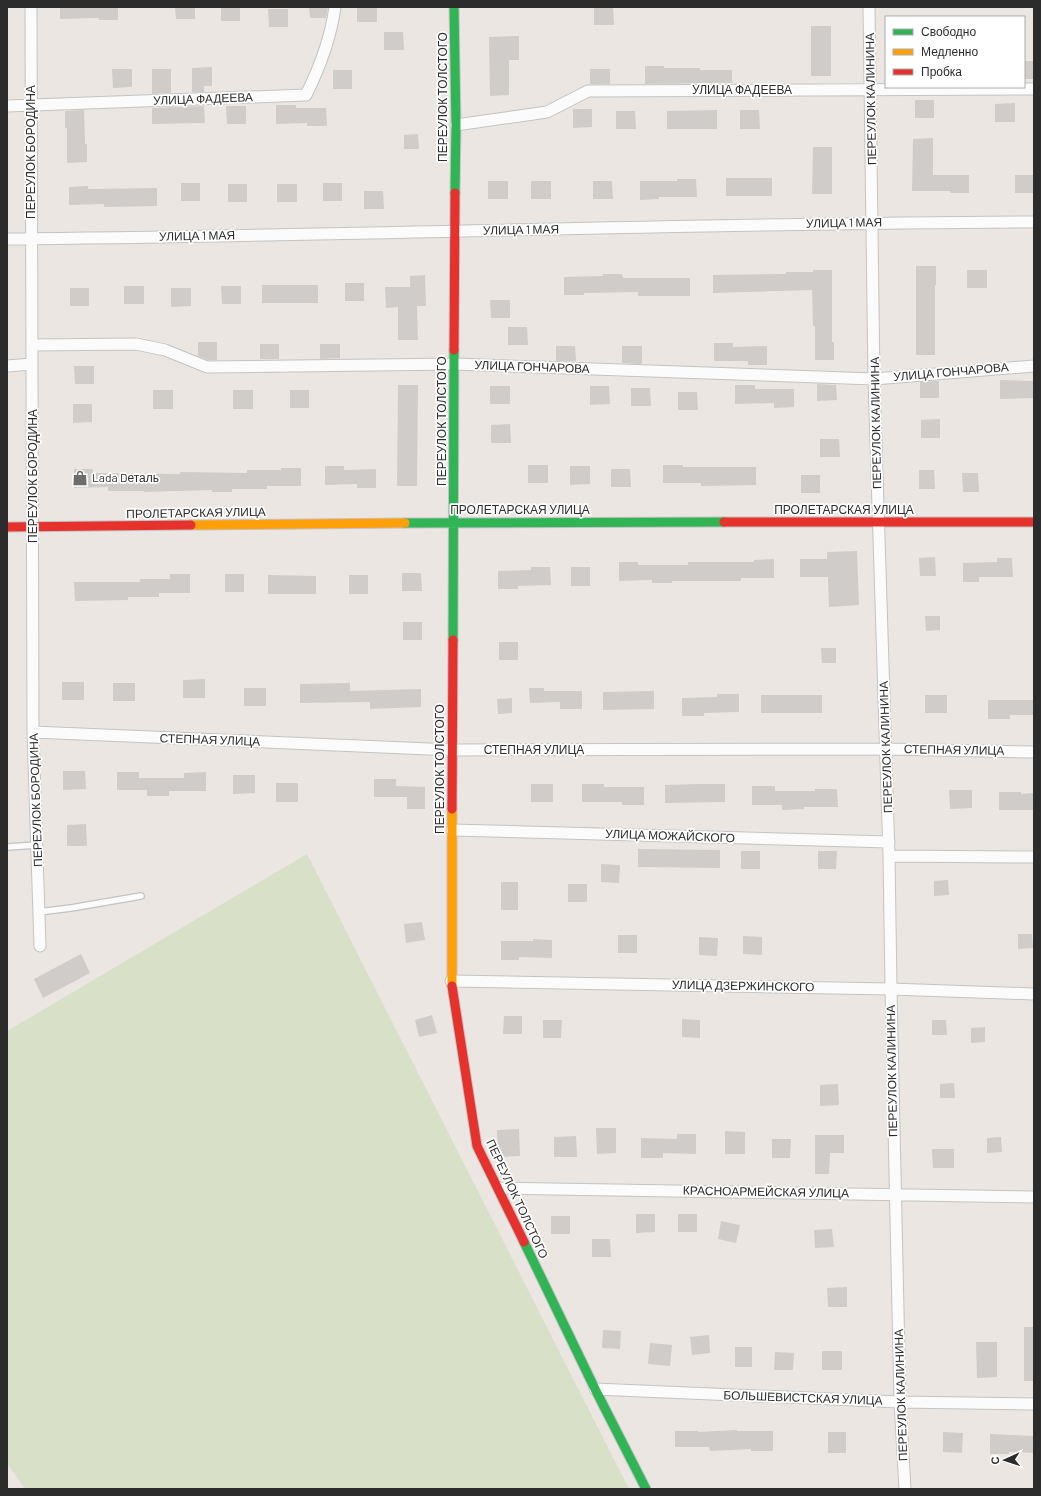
<svg xmlns="http://www.w3.org/2000/svg" width="1041" height="1496" font-family="Barlow,sans-serif">
<rect width="100%" height="100%" fill="#ebe6e2"/>
<!-- cemetery -->
<path fill="#d9e0c8" d="M307,854L629,1489H25L7,1463V1031Z"/>
<!-- building -->
<path fill="#cfccc9" d="M60,7H118V20H99V18L60,19Z
M175,7H195V19H176Z
M221,7H240V21H221Z
M309,7H328L326,18H310Z
M357,7H377V22H357Z
M594,7H613L614,25H594Z
M268,9H288V27H269Z
M811,26H831V76H811Z
M384,32H403L404,50H384Z
M519,36V60H509V95L490,96L489,37Z
M1024,61H1034V79H1024Z
M645,66H664V68H700V70H732V83L645,84Z
M212,67V86H204V92H192V68Z
M112,69H132V87L113,88Z
M152,69H171V93L152,94Z
M590,69H610V84H590Z
M333,70H352V89H333Z
M915,100H934V118H915Z
M1015,103V122H995V104Z
M276,105H296V108H326L327,126H307V123L276,124Z
M204,106L205,123L152,124V108Z
M226,106H246V124H227Z
M573,109H592V127L573,128Z
M84,110L85,144H87V162L67,163V128H65V111Z
M717,110V129H667V111Z
M740,110H759L760,129H740Z
M616,111H635L636,129H616Z
M418,134L419,149H404V135Z
M933,138V175H969V193H950V191H912L913,139Z
M813,147H832V194H812Z
M1015,175H1034V193H1015Z
M726,178H772V196H726Z
M677,179H696L697,197H659V199L640,200V181H677Z
M488,181H508V199H488Z
M531,181H551V199H531Z
M593,181H612L613,199H593Z
M181,183H200V201H181Z
M323,183H342V201H323Z
M228,184H247V202H228Z
M277,184H297V202H277Z
M88,186V189L157,188V206L104,207V204L69,205V187Z
M364,191H383L384,209H364Z
M916,266H936V285H935V355H916Z
M813,270H832V342H834V360H815V326H813L812,290L713,293V275L786,274V272H813Z
M967,270H987V288H967Z
M603,274H622L623,278H690V296H638V292L584,293V295H564V277L603,276Z
M425,275L426,306H417L418,340H398V307L386,308L385,287H410V276Z
M345,283H364V301H345Z
M262,285H318V303H262Z
M124,286H144V304H124Z
M221,286H241V304H222Z
M70,288H89V306H70Z
M171,288H191V306L171,307Z
M490,300H510V318H491Z
M508,327H527L528,345H508Z
M198,342H217V360H208L198,356Z
M714,343H733V347L767,346V365H748V361H714Z
M260,344H279V359H260Z
M320,344H340V358L320,359Z
M556,346H575L576,361H556Z
M622,346H642V364L622,363Z
M74,366H94V384H75Z
M1000,380L1034,381V398L1000,399Z
M939,381V398H920V382Z
M817,384L836,385L837,400L817,401Z
M398,385H418L417,486H397Z
M735,385H755V389H794V407L774,408V403L735,404Z
M490,386H510V404H490Z
M590,386H609L610,404L590,405Z
M631,388H650L651,406H631Z
M153,390H173V409H153Z
M233,390H253V409H233Z
M290,390H309V408H290Z
M678,392H697L698,410H678Z
M73,404H92V422L73,423Z
M940,419V438H921V420Z
M510,424L511,443H491V425Z
M820,439H839L840,457H820Z
M528,465H548V483H528Z
M663,465H683V467H756V485L701,486V483H663Z
M325,466H344V470L376,469V488H357V484L325,485Z
M570,466H590V484L570,485Z
M281,468H301V486H267V489H232V492H212V490L144,492V491H108V487L74,488V469H93V473L180,474V472L247,473V470H281Z
M611,469H630L631,487H611Z
M919,470H934L935,489H919Z
M962,473H978L979,492H963Z
M801,475H820V493H801Z
M857,551L859,605L829,607L828,577H800V559H827V552Z
M935,557L936,576H920L919,558Z
M997,558H1012L1013,577H979V582H963V563L997,562Z
M774,559V578H741V581H672V583H652V580L619,581V562H638V565H688V562H754V560Z
M531,567H550L551,585L518,586V589H498V571L531,570Z
M571,567H590V586H571Z
M402,573H421L422,591H402Z
M170,574H190V593H159V597H128V600L75,601L74,582H140V579H170Z
M225,574H244V592H225Z
M268,575L316,576V594H268Z
M349,575H368V594H349Z
M925,616H940V630L926,631Z
M403,622H422V640H403Z
M499,642H518V660H499Z
M821,648H836V663H822Z
M205,679V698H183V680Z
M62,682H84V700H62Z
M113,683H135V701H113Z
M350,683V691L421,689V707L370,709V702L300,703V684Z
M244,688H266V706H244Z
M529,688H544V691H582V709H560V702L530,703Z
M654,691V709L603,710V692Z
M717,694H739V712L704,713V716H682V698L717,697Z
M761,695H822V713H761Z
M925,695H947V713H925Z
M512,698V713L498,714L497,699Z
M988,700H1034V715H1010V719H988Z
M63,771H85L86,789L63,790Z
M117,772H139V778H184V773L206,772V791H169V796H147V790H117Z
M233,775H255V793L233,794Z
M374,779H396V786L425,787V809H407V797H374Z
M276,783H298V802H276Z
M531,784H553V802H531Z
M582,784H604V787H644V805H622V802H582Z
M702,784H725V802L665,803V785Z
M752,786H775V791H815V789H837L838,807H804V809L782,810V805H752Z
M949,790H972V808L950,809Z
M999,792H1021V794L1034,793V810H999Z
M86,824L87,846H67V825Z
M638,849L720,850V868L638,867Z
M741,851H760V869H741Z
M818,851H837L836,869H818Z
M601,864L620,865L619,883L601,882Z
M948,880L949,895L934,896V881Z
M501,882H518V910H501Z
M568,884H587V902H568Z
M422,922L425,940L406,943L404,924Z
M1018,934H1032L1033,948L1018,949Z
M618,935H637V953H618Z
M743,936L762,937V955L743,954Z
M699,937L718,938L717,956L699,955Z
M533,939L552,940V958L519,957V960H501V941H533Z
M81,954L90,973L43,998L34,979Z
M432,1015L437,1033L419,1037L415,1020Z
M504,1016H522V1034H503Z
M682,1019L700,1020V1038L682,1037Z
M543,1020H562L561,1038H543Z
M932,1020H946L947,1035H932Z
M985,1027V1042L971,1043V1028Z
M954,1083L955,1098H940V1084Z
M838,1084L839,1105L820,1106V1085Z
M596,1128H616V1153L597,1154Z
M519,1129L520,1156L498,1157L497,1130Z
M725,1131L745,1132V1154H725Z
M677,1134H696V1154L663,1153V1158H641V1138L677,1139Z
M815,1135H844V1153H830L829,1174H815Z
M576,1136L577,1157H554V1137Z
M1001,1137L1002,1152L987,1153V1138Z
M772,1139H791L790,1158H772Z
M932,1149H954V1168H933Z
M636,1214H655V1232L636,1233Z
M678,1214H697V1232H678Z
M551,1216H570V1234H551Z
M721,1221L740,1225L736,1243L718,1239Z
M832,1229L834,1247L815,1248L814,1230Z
M592,1239H610L611,1257H592Z
M847,1287V1307H828L827,1288Z
M1024,1327H1034V1381H1024Z
M603,1330L621,1331L620,1349L602,1348Z
M709,1335L710,1353L692,1355L690,1337Z
M976,1342H997V1377L977,1378Z
M650,1343L672,1345L670,1366L648,1364Z
M735,1347H752V1367H735Z
M822,1351H842V1370H822Z
M775,1352L794,1353L793,1370H774Z
M737,1430V1431H773V1451H751V1449L710,1451L709,1447H675V1431H698V1432Z
M828,1432H846V1453H828Z
M943,1432L963,1433L962,1453L943,1452Z
M990,1434L1034,1436V1453L1009,1452V1454H990Z"/>
<g fill="none" stroke-linecap="round" stroke-linejoin="round">
<!-- lane casing -->
<g stroke="#c4c3c3" stroke-width="8">
<path id="lane" d="M7,847L37,845
M39,912L71,908L141,896"/>
</g>
<!-- street casing -->
<g stroke="#c4c3c3" stroke-width="13">
<path id="street" d="M31,7L33,732L40,946
M869,7L874,379L889,856L891,989L900,1402L905,1489
M7,106L306,95C319,69 331,36 335,7
M456,125L547,112L588,91L1034,89
M7,239C349,236 692,223 1034,222
M32,345L136,344L165,350L207,367L455,364L874,379L1034,366
M7,366L32,364
M33,732L452,750L886,749L1034,752
M452,830L889,842
M889,856L1034,857
M451,981L891,989L1034,994
M499,1188L1034,1197
M595,1389L900,1402L1034,1404"/>
</g>
<!-- fast casing -->
<g stroke="#c4c3c3" stroke-width="11">
<path id="fast" d="M454,7L456,125L455,193
M405,523L724,522
M453,640L454,350
M524,1242L595,1389L646,1489"/>
</g>
<!-- slow casing -->
<g stroke="#c4c3c3" stroke-width="11">
<path id="slow" d="M191,525L405,523
M452,986V809"/>
</g>
<!-- jam casing -->
<g stroke="#c4c3c3" stroke-width="11">
<path id="jam" d="M454,350L455,193
M724,522H1034
M7,527L191,525
M452,809L453,640
M452,986L477,1146L524,1242"/>
</g>
<!-- lane -->
<use href="#lane" stroke="#fcfbfb" stroke-width="5.5"/>
<!-- street -->
<use href="#street" stroke="#fcfbfb" stroke-width="11"/>
<!-- fast -->
<use href="#fast" stroke="#30b455" stroke-width="9"/>
<!-- slow -->
<use href="#slow" stroke="#ff9f0a" stroke-width="9"/>
<!-- jam -->
<use href="#jam" stroke="#e5322d" stroke-width="9"/>
</g>
<!-- icons -->
<defs>
<g id="shop-bare" transform="scale(1.2)"><path d="M-5-2.5h2.3a2.7 3.5 0 0 1 5.4 0H5L5.5 6h-11ZM-1.5-2.5h3a1.5 2.3 0 0 0-3 0Z" fill="#6f6d6c" stroke="#fff" stroke-width="2.5" paint-order="stroke"/></g>
</defs>
<g fill-rule="evenodd">
<use href="#shop-bare" x="80" y="478"/>
</g>
<g text-anchor="middle" stroke-width="3.5" stroke-linejoin="round" paint-order="stroke">
<!-- street labels -->
<g font-size="12" fill="#2c2c2c" stroke="#fff">
<text x="742" y="94">УЛИЦА ФАДЕЕВА</text>
<text transform="translate(443 97) rotate(-90)" y="4">ПЕРЕУЛОК ТОЛСТОГО</text>
<text transform="translate(203 99) rotate(-2)" y="4">УЛИЦА ФАДЕЕВА</text>
<text transform="translate(871 99) rotate(-91)" y="4">ПЕРЕУЛОК КАЛИНИНА</text>
<text transform="translate(31 152) rotate(-90)" y="4">ПЕРЕУЛОК БОРОДИНА</text>
<text transform="translate(844 223) rotate(-1)" y="4">УЛИЦА 1 МАЯ</text>
<text transform="translate(521 230) rotate(-1)" y="4">УЛИЦА 1 МАЯ</text>
<text transform="translate(197 236) rotate(-1)" y="4">УЛИЦА 1 МАЯ</text>
<text transform="translate(532 367) rotate(2)" y="4">УЛИЦА ГОНЧАРОВА</text>
<text transform="translate(951 372) rotate(-5)" y="4">УЛИЦА ГОНЧАРОВА</text>
<text transform="translate(442 421) rotate(-90)" y="4">ПЕРЕУЛОК ТОЛСТОГО</text>
<text transform="translate(876 423) rotate(-91)" y="4">ПЕРЕУЛОК КАЛИНИНА</text>
<text transform="translate(33 476) rotate(-90)" y="4">ПЕРЕУЛОК БОРОДИНА</text>
<text x="520" y="514">ПРОЛЕТАРСКАЯ УЛИЦА</text>
<text x="844" y="514">ПРОЛЕТАРСКАЯ УЛИЦА</text>
<text transform="translate(196 513) rotate(-1)" y="4">ПРОЛЕТАРСКАЯ УЛИЦА</text>
<text transform="translate(210 740) rotate(2)" y="4">СТЕПНАЯ УЛИЦА</text>
<text transform="translate(886 747) rotate(-92)" y="4">ПЕРЕУЛОК КАЛИНИНА</text>
<text x="534" y="754">СТЕПНАЯ УЛИЦА</text>
<text transform="translate(954 750) rotate(1)" y="4">СТЕПНАЯ УЛИЦА</text>
<text transform="translate(440 769) rotate(-90)" y="4">ПЕРЕУЛОК ТОЛСТОГО</text>
<text transform="translate(36 800) rotate(-92)" y="4">ПЕРЕУЛОК БОРОДИНА</text>
<text transform="translate(670 836) rotate(2)" y="4">УЛИЦА МОЖАЙСКОГО</text>
<text transform="translate(743 986) rotate(1)" y="4">УЛИЦА ДЗЕРЖИНСКОГО</text>
<text transform="translate(892 1071) rotate(-91)" y="4">ПЕРЕУЛОК КАЛИНИНА</text>
<text transform="translate(766 1192) rotate(1)" y="4">КРАСНОАРМЕЙСКАЯ УЛИЦА</text>
<text transform="translate(517 1199) rotate(65)" y="4">ПЕРЕУЛОК ТОЛСТОГО</text>
<text transform="translate(901 1395) rotate(-92)" y="4">ПЕРЕУЛОК КАЛИНИНА</text>
<text transform="translate(803 1398) rotate(2)" y="4">БОЛЬШЕВИСТСКАЯ УЛИЦА</text>
</g>
<!-- poi labels -->
<g font-size="12" fill="#2c2c2c" stroke="#fff" text-anchor="start">
<text x="92" y="482">Lada Dеталь</text>
</g>
</g>
<!-- border -->
<rect width="1041" height="1496" fill="none" stroke="#2c2c2c" stroke-width="16"/>
<!-- legend -->
<rect x="885" y="16" width="140" height="72" fill="#ffffff" stroke="#ababab"/>
<rect x="893" y="29" width="20" height="6" fill="#30b455" stroke="#ababab"/>
<text x="921" y="36" font-size="12" fill="#2c2c2c">Свободно</text>
<rect x="893" y="49" width="20" height="6" fill="#ff9f0a" stroke="#ababab"/>
<text x="921" y="56" font-size="12" fill="#2c2c2c">Медленно</text>
<rect x="893" y="69" width="20" height="6" fill="#e5322d" stroke="#ababab"/>
<text x="921" y="76" font-size="12" fill="#2c2c2c">Пробка</text>
<!-- north arrow -->
<g transform="translate(1005 1460) rotate(267)" stroke="#ffffff" stroke-width="3" paint-order="stroke">
<path d="M0-3L7 15L0 10L-7 15Z" fill="#2c2c2c"/>
<text y="-6" font-size="11" font-weight="bold" text-anchor="middle" fill="#2c2c2c">С</text>
</g>
</svg>
